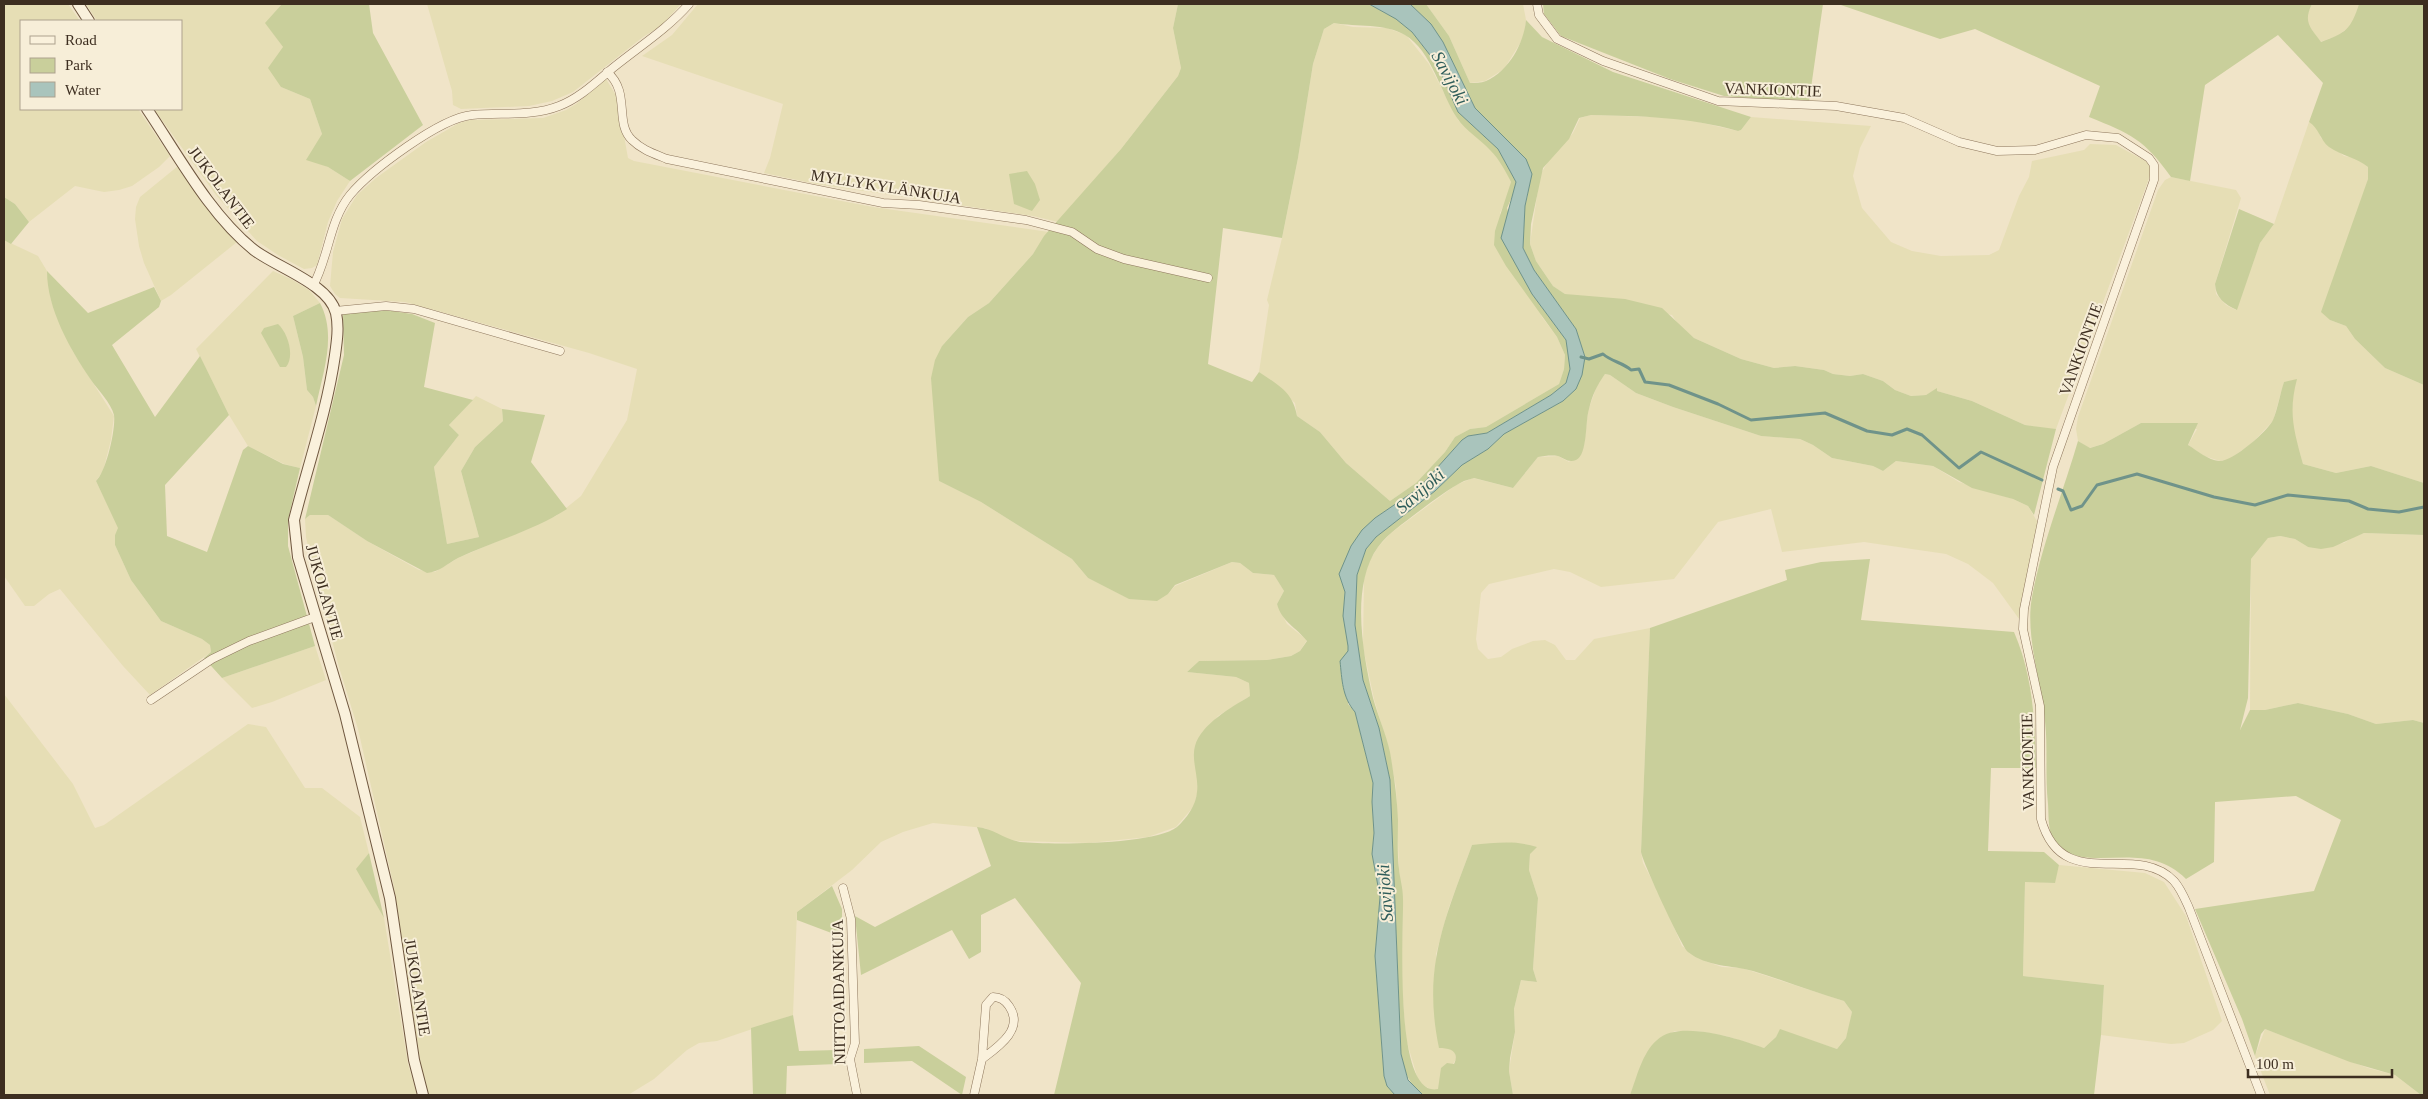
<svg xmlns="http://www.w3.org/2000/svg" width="2428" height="1099" font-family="Georgia,serif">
<rect width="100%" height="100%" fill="#f0e4c8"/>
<!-- farmland -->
<path fill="#e6deb5" d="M4,4H68L80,21H21V109H138L170,156L159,167L132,186L119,190L104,192L75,186L29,222L15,204L4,197Z
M86,4H282L266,23L283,47L281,87L310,99L322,134L313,161L328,167L350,181L337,201L328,222L317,265L312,268L304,269L278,255L257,241L216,195L154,109H181V21H97Z
M427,4H681L661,26L643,37L573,92L552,101L529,106L461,109L453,105L452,91Z
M698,4H1178L1173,28L1181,68L1178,76L1121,149L1058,222L1033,216L816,184L764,173L770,158L783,104L642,56L672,35Z
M1426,4H1523L1526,20L1524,37L1504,69L1485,81L1470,83L1449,36Z
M2312,4H2359L2353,24L2337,36L2320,42L2308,24L2307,15Z
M1334,23L1353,27L1387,28L1406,35L1429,64L1458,120L1491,150L1504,167L1511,182L1508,196L1500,213L1542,317L1557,337L1565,355L1564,369L1559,384L1486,427L1470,429L1455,437L1445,452L1416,483L1390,501L1346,463L1320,432L1297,416L1295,403L1259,372L1269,305L1267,300L1282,238L1298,158L1313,64L1324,29Z
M606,79L617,97L628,158L634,161L873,207L1049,232L1033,254L989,303L968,317L942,346L939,481L981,502L1072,559L1088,578L1130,599L1168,594L1175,586L1232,562L1240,563L1253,573L1274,575L1284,591L1277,604L1287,624L1307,640L1300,651L1291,656L1267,660L1199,661L1187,672L1236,677L1249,683L1250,696L1218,716L1195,746L1198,790L1194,806L1176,827L1148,837L1089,843L1019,841L1005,839L985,828L933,823L903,832L881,842L852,870L797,912L793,1015L717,1041L699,1043L687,1050L654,1079L628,1095H428L422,1072L394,887L358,729L339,667L312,564L306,537L305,519L310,515H328L367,541L419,570L435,572L458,558L556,516L581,496L627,420L637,369L589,353L405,302L340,298L335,294L330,286L333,252L342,219L357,195L376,178L426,142L459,123L470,120L543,118L566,110L576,104Z
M1591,115L1681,118L1738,131L1741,130L1751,117L1871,126L1860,148L1853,176L1862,208L1891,242L1912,251L1941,256L1989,255L1999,250L2019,196L2029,177L2032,161L2084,150L2090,144L2116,145L2149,163L2151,173L2056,429H2047L2025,425L1972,401L1937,391V389L1926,395L1911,396L1895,390L1883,381L1863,374L1850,376L1833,374L1824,370L1795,366L1774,368L1741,359L1694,338L1679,326L1672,315L1565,294L1553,286L1536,261L1530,244L1540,175L1549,160L1573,133L1580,118Z
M2309,122L2316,126L2321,138L2344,156L2356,158L2368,167V179L2330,320L2346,326L2355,339L2385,368L2424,385V483L2371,466L2336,473L2303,464L2291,423L2293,392L2296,380L2284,382L2273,421L2251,444L2228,460L2220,461L2204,456L2188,445L2197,429L2167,425L2141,423L2103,444L2089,448L2078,441L2076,429L2078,417L2158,190L2165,180L2171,177L2236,190L2241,198L2215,284L2216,294L2226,305L2236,310L2260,243L2274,224Z
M178,166L209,210L237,242L171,295L161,301L144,263L139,246L135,219L136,207L140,197Z
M4,240L38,256L47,271L51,300L72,350L114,416L111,440L103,471L96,481L119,528L115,535V545L131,580L161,621L202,639L210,645L211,652L150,695L123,666L60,589L49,594L34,606H25L4,576Z
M273,271L291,279L309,290L320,303L293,316L303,357L307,390L313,397L316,406L300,468L284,464L248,446L229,415L196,349Z
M1605,374L1610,375L1636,393L1673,407L1761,436L1800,439L1813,445L1832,458L1873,466L1883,471L1896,461L1933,466L1959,482L2013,499L2028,506L2041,528L2022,623L1993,583L1968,564L1946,554L1864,542L1782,552L1771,509L1718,522L1674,579L1601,587L1570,572L1554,569L1489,584L1481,593L1476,639L1478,649L1488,659L1501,657L1512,649L1533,641L1545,640L1555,645L1566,660H1575L1594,639L1650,628L1641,852L1643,863L1663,901L1682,946L1705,961L1722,967L1742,968L1844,1001L1852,1012L1850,1025L1846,1038L1837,1049L1780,1030L1776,1037L1764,1048L1726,1036L1698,1031H1675L1657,1040L1644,1059L1630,1095H1513L1509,1071L1515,1032L1514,1009L1521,980L1537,982L1533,969L1538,898L1529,870L1530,854L1472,845L1449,907L1436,954L1439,1048H1450L1455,1051L1456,1059L1439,1089L1434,1091L1419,1083L1406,1039L1401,976L1403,910L1399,869L1396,787L1389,750L1374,699L1363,647L1364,578L1369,562L1378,547L1391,533L1456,485L1473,478L1513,488L1538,457L1558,456L1569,462L1584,446L1588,411L1598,383Z
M476,396L502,409L503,421L475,447L461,471L479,537L447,544L434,467L459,435L449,425Z
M2364,533L2424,535V723L2413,720L2376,724L2348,714L2298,703L2265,710H2250L2251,559L2268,538L2280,536L2295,539L2308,547L2344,543L2355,536Z
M315,646L326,680L272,702L252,708L222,678Z
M4,694L73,784L95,828L104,825L248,724L266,727L305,788H322L360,817L369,853L357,869L384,918L408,1064L417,1095H4Z
M2059,865L2145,873L2164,882L2186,916L2222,1021L2213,1030L2184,1043L2171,1044L2101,1035L2104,985L2023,976L2025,881L2054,883Z
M2265,1029L2368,1068L2395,1075L2421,1095H2270L2255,1056Z"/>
<!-- green -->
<path fill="#c9cf9b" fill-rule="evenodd" d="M282,4H369L373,33L423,125L350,181L328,167L306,160L322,134L310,99L281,87L268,68L283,47L265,23Z
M1178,4H1369L1396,19L1412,32L1437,64L1458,112L1498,149L1516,182V188L1507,208L1532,294L1566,340L1569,350L1570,369L1566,383L1551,395L1487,433L1468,436L1462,440L1419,488L1375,518L1342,579L1345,592L1343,616L1348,642V704L1355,712L1373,783L1372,802L1374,833L1372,854L1380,897L1375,956L1384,1076L1387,1086L1395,1095H1054L1081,983L1015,898L981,915V952L969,959L952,930L861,975L855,916L875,927L991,866L977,827C992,828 1004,839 1020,842C1050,845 1154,845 1177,827C1187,818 1196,805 1197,792C1199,777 1191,760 1195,746C1201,724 1232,707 1250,696L1249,683L1236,677L1187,672L1199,661L1267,660L1291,656L1300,651L1307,641C1296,627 1282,622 1277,604L1284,591L1274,575L1253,573L1240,563L1232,562L1175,585L1168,594L1157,601L1129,599L1088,578L1072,559L981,502L939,481L931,378L935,360L942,346L968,317L989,303L1033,254L1044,236L1121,149L1178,76L1181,68L1173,28ZM1334,23C1357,27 1385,23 1405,35C1432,51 1441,94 1457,118C1466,131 1480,139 1490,150C1499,159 1505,170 1511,182L1495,231L1494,245L1506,266L1557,337L1565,355L1564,369L1559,384L1486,427L1470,429L1455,437L1445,452L1416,483L1390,501L1346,463L1320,432L1297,416C1293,392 1278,385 1259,372L1252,382L1208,364L1223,228L1282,238L1298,158L1313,64L1324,29Z
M1410,4H1426L1449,36L1470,83C1475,83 1481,83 1486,81C1509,71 1524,43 1526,20L1542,37L1613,72L1751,117L1741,130L1738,131C1689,117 1641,116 1591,115L1579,118L1569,139L1543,168L1531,224L1530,244L1536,261L1553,286L1565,294L1625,299L1662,308L1694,338L1741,359L1774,368L1795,366L1824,370L1833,374L1850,376L1863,374L1883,381L1895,390L1911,396L1926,395L1937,388V391L1972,401L2025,425L2056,429L2034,515L2028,506L2013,499L1972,488L1933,466L1896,461L1883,471L1873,466L1832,458L1813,445L1800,439L1761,436L1673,407L1636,393L1610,375L1605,374C1597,385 1592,396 1589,409C1585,421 1588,455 1576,460C1568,463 1564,458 1558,456C1551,455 1544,456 1538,457L1513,488L1474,478L1464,481C1448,489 1433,501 1418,512C1404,523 1388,533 1378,547C1350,586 1363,654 1373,698C1378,716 1386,734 1390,752C1394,775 1397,797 1398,820C1398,836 1397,853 1399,869C1400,879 1403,888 1403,899C1404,925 1392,1099 1438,1089L1441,1068L1447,1063L1454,1064C1460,1051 1450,1048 1439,1048C1422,967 1445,919 1472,845C1495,843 1515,840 1537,847L1530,854L1529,870L1538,898L1533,969L1537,982L1521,980L1514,1009L1515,1032L1510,1058L1509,1071L1513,1095H1423C1409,1084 1404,1072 1401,1054L1390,780L1379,728L1363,680L1355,625L1357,575L1366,549L1376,537L1435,491L1462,465L1488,449L1504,434L1563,401L1585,357L1576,329L1534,270L1523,248L1525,206L1528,194L1526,159L1475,108L1443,42L1431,24Z
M1543,4H1823L1809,102L1724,96L1670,79L1561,36L1544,14Z
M1838,4H2312C2303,22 2310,27 2321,42C2346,33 2351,29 2359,4H2424V385L2385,368L2355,339L2346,326L2330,320L2321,312L2368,179V167C2356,157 2342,156 2329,147C2320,140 2319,128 2309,122L2323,83L2278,35L2205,85L2190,181L2171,177C2144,139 2131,134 2089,117L2100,86L1975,29L1940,39Z
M1027,171L1035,184L1040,200L1032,211L1014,204L1009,174Z
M4,197L15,204L29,222L11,244L4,240Z
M2239,209L2274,224L2260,243L2237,310C2224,304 2216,298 2215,284Z
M47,271L88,313L154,287L161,301L159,307L112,345L155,417L200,356L229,415L165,485L167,536L207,552L243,450L248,446L283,464L300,468L288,520V546L315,646L222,678L204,658L211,652L210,645L202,639L161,621L131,580L115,545V535L118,528L96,481C106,472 116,429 114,415C111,403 98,390 91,380C70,349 47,309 47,271Z
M320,303C337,335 323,372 316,406L313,397L307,390L303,357L293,316Z
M385,310L412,314L435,323L424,387L473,400L449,425L459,435L434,467L447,544L479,537L461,471L475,447L503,421L502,409L545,415L531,462L567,509C533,531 494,541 458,558C447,564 439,572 427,573L367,541L328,515H310L305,519L344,355L343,313Z
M278,324C288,333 295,356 286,367H280L261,333L264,328Z
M2297,379C2288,413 2294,431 2303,464L2336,473L2371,466L2424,483V535L2364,533L2333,547L2321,549L2308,547L2295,539L2280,536L2268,538L2251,559L2248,698L2240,730L2250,710H2265L2298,703L2348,714L2376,724L2413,720L2424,723V1095H2421L2395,1075L2350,1062L2265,1029L2261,1034L2255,1056L2242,1019L2195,909L2314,891L2341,820L2296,796L2215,802L2214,862L2186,879C2146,839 2096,872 2061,849C2047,840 2049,818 2048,804C2045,776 2048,747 2045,721C2041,682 2025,634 2032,597C2042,543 2063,493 2078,441L2090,448L2103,444L2141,423H2198L2188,445C2198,451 2208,460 2219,461C2232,462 2268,431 2273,420C2278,408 2280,394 2284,382Z
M1870,559L1861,620L2014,632C2033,676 2035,721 2036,768H1991L1988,851L2044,852L2059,865L2055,883L2025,882L2023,976L2104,985L2101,1035L2094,1095H1630C1637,1077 1642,1053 1657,1040C1679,1019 1739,1039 1764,1048L1776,1037L1780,1029L1837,1049L1846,1038L1852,1012L1844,1001C1813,992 1783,980 1753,971C1731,965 1707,967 1688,952C1682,947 1643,863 1641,852L1650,628L1787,580L1785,570L1821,562Z
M369,853L384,918L356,869Z
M832,886L842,909V937L797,920V912Z
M793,1015L799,1051L837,1050V1064L787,1066L786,1095H753L751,1028Z
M919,1046L966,1077L962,1095L912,1061L864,1063V1049Z"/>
<!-- water -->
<path fill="#a9c4bc" stroke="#6f938a" d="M1369,4H1410L1431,24L1443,42L1475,108L1526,159L1532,174L1525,206L1523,248L1534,270L1576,329L1585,357L1582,375L1576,389L1563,401L1504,434L1488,449L1462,465L1435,491L1376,537L1366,549L1357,575L1355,625L1363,680L1379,728L1390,780L1401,1054L1408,1080L1423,1095H1395L1387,1086L1384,1076L1375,956L1380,897L1372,854L1374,833L1372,802L1373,783L1355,712C1342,697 1342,679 1340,661L1348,651V646L1343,616L1345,592L1339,574L1351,546L1362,530L1375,518L1419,488L1462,440L1468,436L1487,433L1551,395L1566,383L1570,369L1566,340L1532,294L1501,238L1516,182L1498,149L1458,112L1437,64L1412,32L1396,19Z"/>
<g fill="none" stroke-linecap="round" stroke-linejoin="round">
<!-- stream -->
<path stroke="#6f938a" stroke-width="3" d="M1581,357L1589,359L1603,354C1612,362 1622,362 1631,370L1639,369L1645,382L1669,385L1718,404L1751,420L1825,413L1867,431L1892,435L1907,429L1922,435L1959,468L1981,452L2042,480
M2058,489L2063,491L2071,510L2082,506L2097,485L2137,474L2214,497L2255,505L2288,495L2349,501L2368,509L2399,512L2424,507"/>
<!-- street casing -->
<g stroke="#8d765c" stroke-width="9">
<path id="street" d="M1537,4L1539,15L1557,39L1603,61L1718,101L1836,106L1904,118L1959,142L1997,151L2035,150L2086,135L2118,138L2149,158L2154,165V180L2053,467L2024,609L2023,629L2040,706L2041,819C2062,896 2135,840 2174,881C2181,889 2185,899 2189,908L2261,1095
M607,72C631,92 614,123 632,140C642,150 655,154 667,159L883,203L919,205L1026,220L1072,232L1097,249L1124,259L1208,278
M313,286C329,257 329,221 350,195C371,170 440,118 472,115C501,112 531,117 559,106C580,98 597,81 614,67C640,46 667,29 689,4
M335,311L386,306L414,309L560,351
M151,700L212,659L249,641L315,617
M843,888L851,919L855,1043L850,1059L857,1095
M974,1095L982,1059L986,1005L993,997C1000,997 1005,1000 1009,1006C1025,1029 998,1047 982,1059"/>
</g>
<!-- secondary casing -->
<g stroke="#6f573f" stroke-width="12">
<path id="secondary" d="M78,4L89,21
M147,109C178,155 210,215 254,250C276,267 329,284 336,313C339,327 337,341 335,355C327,411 308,465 294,520L298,557L345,714L390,898L414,1060L423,1095"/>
</g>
<!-- street -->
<use href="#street" stroke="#faf1dc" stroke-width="8"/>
<!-- secondary -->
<use href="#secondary" stroke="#faf1dc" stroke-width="10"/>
</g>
<g text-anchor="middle" stroke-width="4" stroke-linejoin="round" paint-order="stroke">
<!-- street labels -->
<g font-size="16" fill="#3d2e20" stroke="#f7eed8">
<text transform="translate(1773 89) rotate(2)" y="6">VANKIONTIE</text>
<text transform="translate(886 186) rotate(9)" y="6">MYLLYKYLÄNKUJA</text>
<text transform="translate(222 187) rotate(53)" y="6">JUKOLANTIE</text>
<text transform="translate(2080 349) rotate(-70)" y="6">VANKIONTIE</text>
<text transform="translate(325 592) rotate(74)" y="6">JUKOLANTIE</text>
<text transform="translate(2027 762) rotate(-91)" y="6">VANKIONTIE</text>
<text transform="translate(418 987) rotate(81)" y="6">JUKOLANTIE</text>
<text transform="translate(838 992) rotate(-91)" y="6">NIITTOAIDANKUJA</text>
</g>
<!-- water labels -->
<g font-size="18" font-style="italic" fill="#2f5d5a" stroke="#f7eed8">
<text transform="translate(1450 78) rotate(62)" y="6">Savijoki</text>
<text transform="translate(1420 491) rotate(-41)" y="6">Savijoki</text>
<text transform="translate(1385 893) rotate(-94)" y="6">Savijoki</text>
</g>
</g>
<!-- border -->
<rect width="2428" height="1099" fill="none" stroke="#3d2e20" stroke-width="10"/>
<!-- legend -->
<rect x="20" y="20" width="162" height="90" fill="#f7eed8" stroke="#ada18e"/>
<rect x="30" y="36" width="25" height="8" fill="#faf1dc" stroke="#ada18e"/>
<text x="65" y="45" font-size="15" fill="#3d2e20">Road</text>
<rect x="30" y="58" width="25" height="15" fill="#c9cf9b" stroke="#ada18e"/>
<text x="65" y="70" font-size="15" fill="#3d2e20">Park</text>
<rect x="30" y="82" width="25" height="15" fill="#a9c4bc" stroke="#ada18e"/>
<text x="65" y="95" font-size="15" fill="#3d2e20">Water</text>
<!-- scale -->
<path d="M2248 1069v8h144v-8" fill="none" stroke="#3d2e20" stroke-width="2.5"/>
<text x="2256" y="1069" font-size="15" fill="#3d2e20" stroke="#f7eed8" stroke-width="4" paint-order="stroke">100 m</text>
</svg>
